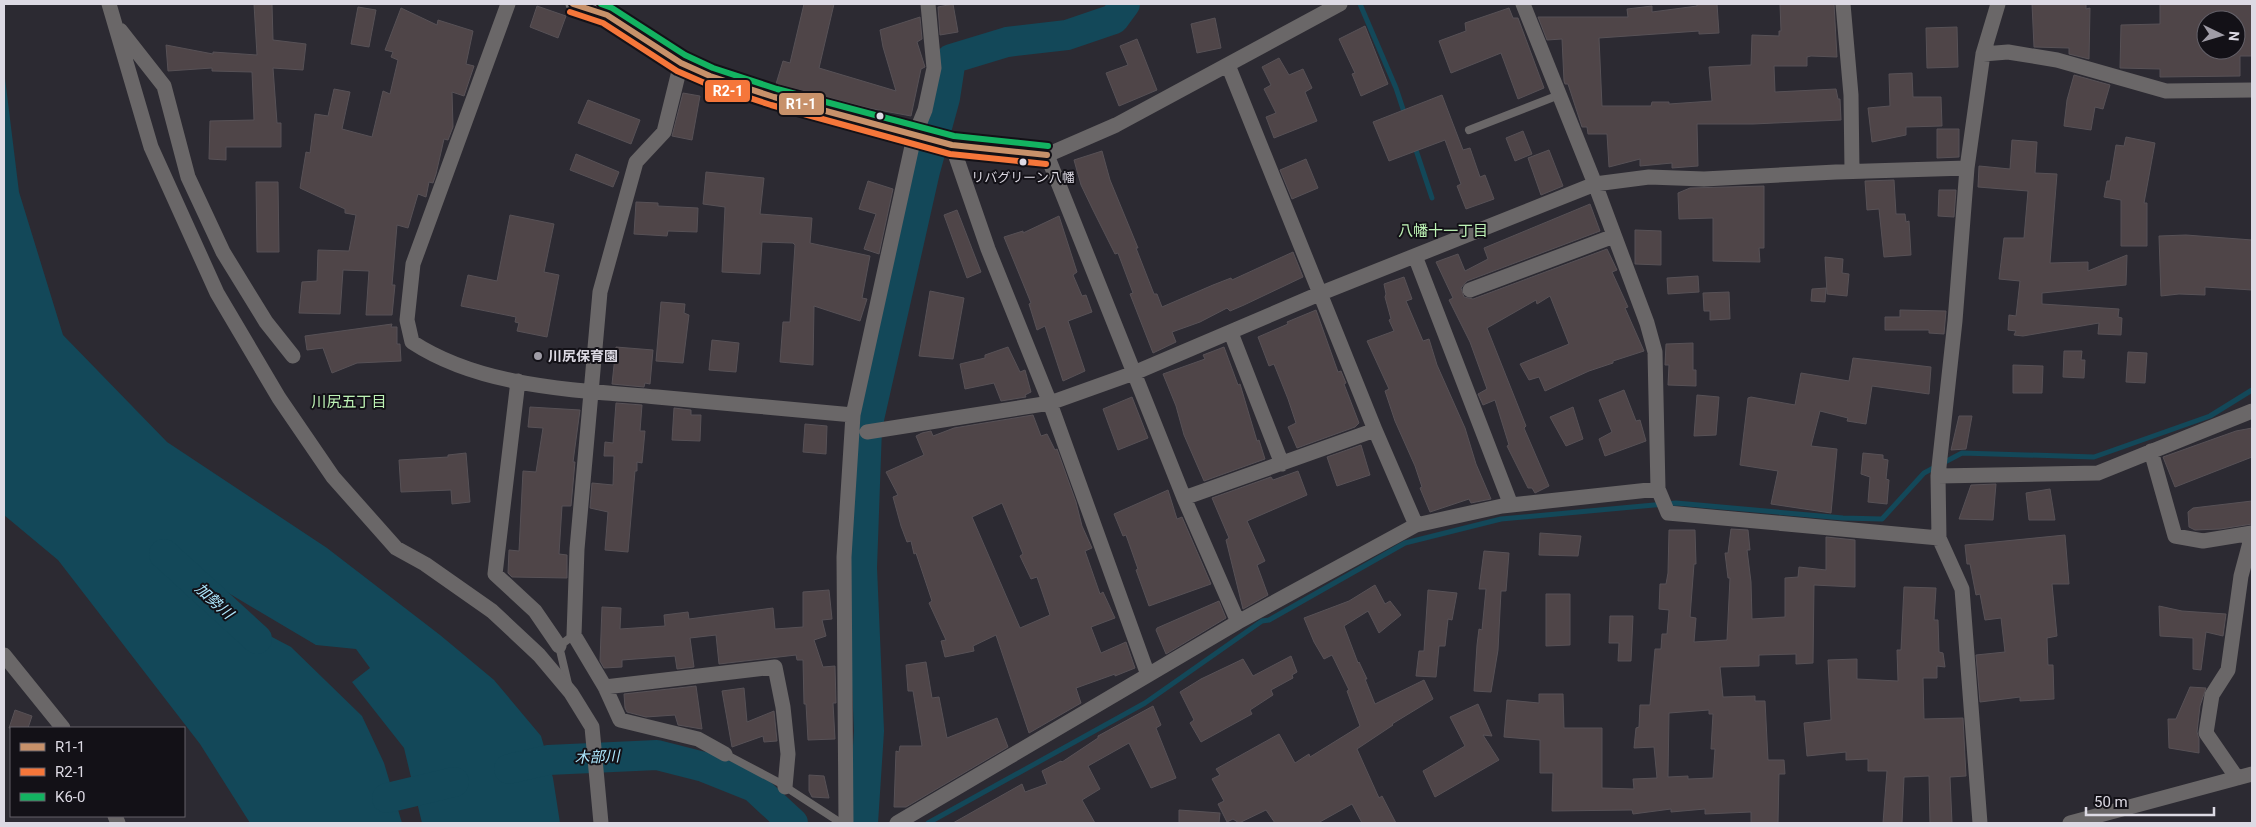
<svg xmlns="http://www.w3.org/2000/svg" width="2256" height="827" font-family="Roboto,'Noto Sans JP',sans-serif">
<rect width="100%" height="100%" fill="#2c2a32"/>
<!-- water -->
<path fill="#134859" d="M4,70L19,192L63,335L167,442L327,548L440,635L494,680L541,736L553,778L560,823H422L404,748L352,682L370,668L356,649L316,645L220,588L166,574L189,593L291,647L362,716L384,763L402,823H250L200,744L58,560L4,515Z"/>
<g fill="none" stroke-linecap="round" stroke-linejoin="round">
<!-- stream -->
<path stroke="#134859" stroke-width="5" d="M1360,4L1396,88L1405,115
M1414,144L1432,198
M928,823L1145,703L1262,621L1269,620L1405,543L1501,519L1676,503L1843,518L1882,519L1924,473L1962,453L2094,457L2210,416L2252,390"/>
<!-- river -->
<path stroke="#134859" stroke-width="30" d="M164,554L257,639
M509,769L548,760L657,755L704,767L754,787L793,823
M387,798L454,782
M863,823L869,731L862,568L867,428L925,171L945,98L951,59L1007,42L1067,35L1114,19L1125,4"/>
</g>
<!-- building -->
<path fill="#4f4548" stroke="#575156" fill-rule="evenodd" d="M254,4H272L273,40L306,44L303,70L273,68L277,123H281V147H226V160L209,159L210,121L254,120L252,72L212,71V68L168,71L166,45L213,54V52L257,55Z
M804,4H834L819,68L896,91L883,47L880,30L920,17L922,39L917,42L925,67L921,69L911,116L868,108L776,84L783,61L790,63Z
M953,4L958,32L940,35L938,7Z
M1697,4H1717L1719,33L1699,34V31L1599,38L1602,106H1651L1652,102H1669V104L1712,101L1709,67L1751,65L1752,35L1779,36V31H1781L1780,4H1834L1837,57L1811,56L1807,57V66H1774L1775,92L1836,89L1838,99H1840L1841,120L1753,124H1697L1698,166L1672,168V163L1640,166V159L1609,167L1607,134H1588L1587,127H1582L1568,84H1565L1564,81L1562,39L1547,40L1538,17H1628L1627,9L1652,6V12L1697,6Z
M2032,4H2086V9L2090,8L2089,59L2069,54V48L2034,47Z
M2160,4H2252V56H2240V76L2160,77V69L2120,68L2121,25L2160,24ZM2206,20H2236V50H2206Z
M537,6L566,16L558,38L530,27Z
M358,7L376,10L369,47L351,44Z
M401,8L437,25L438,20L473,31L466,64L474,66L464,96L452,92L453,127L448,140L444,139L436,174L433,183L429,182L426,197L418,194L408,228L397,225L392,285H395L392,315H366L369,271L343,270L340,314L299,313L302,282L317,281L318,250L349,251L356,215L345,213V209L300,188L306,152L310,153L315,114L328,116L334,89L350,92L342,129L372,137L383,91L390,94L398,60L391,57L393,52L385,50Z
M1509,8L1513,18H1518L1544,88L1518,99L1501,53L1451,73L1439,41L1466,31L1465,23Z
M1215,18L1221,48L1197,53L1191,24Z
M1365,26L1388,84L1361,96L1352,74L1355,73L1339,39Z
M1957,27L1958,67L1927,68L1926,28Z
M1137,39L1157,90L1119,106L1106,73L1128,65L1120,46Z
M1279,58L1289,75L1303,69L1312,88L1305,92L1317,121L1274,138L1266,117L1276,113L1264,89L1271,85L1262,67Z
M1912,73L1913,97H1941L1942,126L1906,127V135L1872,142L1868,108L1890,106L1889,74Z
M2074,75L2110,85L2103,109L2095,107L2091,130L2064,126L2067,100Z
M683,93L700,96L692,140L672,136Z
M1442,95L1463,150L1470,148L1480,177L1485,175L1494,199L1466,209L1457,186L1461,184L1445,140L1389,161L1373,122Z
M588,100L640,120L631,144L578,123Z
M1937,129H1959V157L1937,158Z
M1523,131L1532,154L1515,161L1506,138Z
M2126,137L2155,143L2144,203H2147V246H2121V200L2104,197L2107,181H2110L2116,145L2124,146Z
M2012,140L2037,142L2035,173L2057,174L2050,263L2088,262V271L2127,255L2126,285L2042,293V304L2119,309L2118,317L2122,318L2121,335L2098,334L2099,323L2023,336L2014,335L2016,331L2008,330L2009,315L2016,316L2020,281L1999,279L2004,238H2024L2028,191L1978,187L1979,166L2010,169Z
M1549,150L1563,186L1541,195L1528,158Z
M1102,151L1110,180L1138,248H1136L1154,294H1157L1162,307L1213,285L1231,278L1232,280L1293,252L1303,277L1244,305L1230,311L1227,308L1200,322L1172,332L1176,342L1153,353L1130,294L1133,293L1118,253L1115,254L1093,210L1081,185L1074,160Z
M576,154L619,172L613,187L570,170Z
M1306,159L1318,188L1292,199L1280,170Z
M706,172L764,178L760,214L812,218L810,243L870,256L862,298L867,299L860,321L814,306L813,365L780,362L783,322H790L795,245L793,243L762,242L760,274L722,272L725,207L703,204Z
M1894,180L1896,214H1905L1906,222L1909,221L1911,255L1884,257L1879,209L1867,210L1865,181Z
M868,181L893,189L879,254L864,249L876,214L859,209Z
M256,182H278L279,252H257Z
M1764,186V248H1759L1760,262L1713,261V218L1679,219L1678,193L1690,188Z
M1939,190H1956L1954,217L1938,216Z
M636,202L658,203V206L698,208L697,232L668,231L667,236L634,234Z
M1590,204L1600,231L1467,281L1461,288L1464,297L1473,299L1607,249L1617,270L1612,272L1628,307L1625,308L1644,351L1613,361V363L1589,371L1545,391L1539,377L1529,380L1520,364L1569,344L1550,296L1537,304L1536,300L1487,328L1526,426L1524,428L1549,486L1535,493L1532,488H1528L1507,446L1509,445L1495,400L1483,405L1478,394L1487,389L1470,342L1449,300L1453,298L1436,262L1458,254L1465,271L1488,259L1484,248Z
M957,210L981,272L967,278L944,215Z
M510,215L554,224L544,272L559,275L547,337L517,331L519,323L515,322L516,317L461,306L468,275L497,281Z
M1059,216L1077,272L1073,275L1082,296L1086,295L1092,312L1068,321L1085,371L1063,381L1045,326L1037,330L1029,304L1031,303L1004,237L1023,231V233Z
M1635,230L1661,231V265L1635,264Z
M2186,235L2252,240V290L2205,287V295L2179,294L2161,296L2159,236Z
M1825,257L1843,259L1842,273L1849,274L1847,296L1827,294Z
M1698,276L1699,292L1668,294L1667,278Z
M1404,277L1412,299L1406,301L1423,341L1429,339L1437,365L1465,428L1476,464L1491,499L1471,503L1469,499L1430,512L1420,488L1422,487L1415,466L1395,421L1385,391L1389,389L1367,341L1394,331L1389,320L1391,319L1385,297L1386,294L1384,284Z
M1826,288L1825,302L1811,301L1812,289Z
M930,291L964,298L953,359L919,356Z
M1729,292L1730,319L1710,320V311H1704L1703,293Z
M661,302L685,304L684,313L689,315L683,363L656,361Z
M1316,310L1338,372L1341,371L1346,383L1344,384L1359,423L1355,427L1297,448L1288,427L1296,423L1288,399L1274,364L1269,366L1258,337L1288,324L1287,322Z
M1900,310L1946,311L1944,334L1929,333V330H1885V317H1900Z
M392,324L391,327H397V344H400L401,361L357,363L332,373L323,348L307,350L305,336Z
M712,340L739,343L736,372L709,370Z
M1693,343V370H1696V386L1668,385L1669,365H1665L1666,344Z
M616,347L653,350L650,384L645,383L644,387L612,384Z
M1008,347L1020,372L1025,370L1031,392L1025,395L1026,397L1001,401L994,383L965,389L960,364L985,358V355Z
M1224,347L1238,385L1240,384L1257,441L1259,440L1265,459L1204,481L1184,435L1176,406L1163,374L1205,359L1203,355Z
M2064,351H2082L2081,360H2085L2084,378L2063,377Z
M2128,352L2147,353L2145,383L2126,382Z
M1853,358L1931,367L1929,394L1872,386L1866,424L1847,421L1848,418L1820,411L1811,446L1837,449L1831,513L1771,504L1778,471L1740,465L1748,398L1751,397L1795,405L1801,373L1849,381Z
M2013,365L2043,366L2042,393H2013Z
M1624,390L1636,421L1640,420L1646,441L1605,456L1599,439L1612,432L1599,400Z
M1697,395L1719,397L1716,435L1694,436Z
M1132,397L1148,438L1118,450L1103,409Z
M616,403L642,405L640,431H645L642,463L637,462V471H635L628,552L605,550L608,512L590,508L592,483L613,485L614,456H604L605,442L613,443Z
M530,407L580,410L573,462H575L571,506H562L559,554L567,555V578L512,577L508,573L509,550L519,551L523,471L536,472L543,428L528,427Z
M1573,407L1583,439L1566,446L1550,417Z
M674,408L691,410V415H701L700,441L672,440Z
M1033,415L1041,436L1047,434L1055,450L1057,449L1076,502L1082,526L1092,548L1085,551L1100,594L1103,592L1115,618L1091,627L1101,653L1126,642L1135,668L1115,676V674L1076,688L1081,703L1029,733L996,635L973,646L974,651L945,657L941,641L946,640L929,603L932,601L916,553L914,554L911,541L907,542L901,526L893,497L898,495L886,472L924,455L916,436L922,433L931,431L933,436L954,428ZM1002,503L1023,554L1020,556L1031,579L1037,577L1050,615L1020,628L972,517Z
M1959,416H1972L1966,449L1951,450Z
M805,424L827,426L826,454L803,452Z
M2252,428V457L2175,487L2163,457L2236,431Z
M1361,445L1370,475L1337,486L1327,457Z
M466,453L470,502L452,504L451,490L401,492L399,460L448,457V455Z
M1863,453L1883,455V459L1888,460L1886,479L1889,480L1887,504L1868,502L1870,477L1861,474Z
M1298,471L1307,495L1247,521L1265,561L1257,565L1268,595L1243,609L1226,540L1229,538L1212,498L1271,477L1273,480Z
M1996,484L1993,520L1959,519L1971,485Z
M2050,489L2055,520H2029L2026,493Z
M1168,490L1177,519L1182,517L1211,584L1149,606L1136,570L1138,569L1126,535L1123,536L1114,514Z
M2252,501V524L2220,529L2195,530L2189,527L2188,512L2193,508Z
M1731,529L1748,530L1750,550H1747L1751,582L1752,619L1785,617V578L1798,577L1799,567L1826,570V537L1855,540V587L1814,585L1813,663L1796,664V654L1759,655V666L1720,667L1723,697L1755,696V701H1765L1768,760H1784L1785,774H1779L1778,823H1751V812L1705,814V809L1671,812V809L1633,814L1632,810L1552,811L1553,773H1540V740L1504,737L1507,700L1539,703V694H1563L1564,728H1602V788L1634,789L1633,779L1657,778L1654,747L1634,748L1636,728L1639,727L1640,705H1650L1655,649H1661L1662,634H1667L1669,610L1659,609L1660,584H1666L1668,573L1669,530H1695L1696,564H1694L1690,617L1696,618L1694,642L1727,640L1730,578H1728L1725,553H1728ZM1709,710V714H1713L1711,749H1715L1713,778L1688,779V776L1668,777L1669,713Z
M1540,533L1581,536L1578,556L1539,555Z
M2065,535L2069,584H2052L2057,636L2047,638L2048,665H2053L2054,699L2020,701V697L1980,702L1976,655L2005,652L2001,618L1985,620L1980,594L1976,595L1970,564H1967L1965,545Z
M1484,551L1509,553L1506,591H1501L1498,650L1491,692L1474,691L1477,645L1479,629L1482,630L1486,589H1479Z
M1375,585L1385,604L1390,601L1401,615L1379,633L1368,611L1344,626L1358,663L1359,662L1367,679H1365L1375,704L1424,680L1433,699L1392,724L1393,725L1357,749L1379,798L1382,796L1396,823H1362L1352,804L1318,823H1275L1266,810L1239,823L1233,819L1227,822L1218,804L1224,801L1212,779L1220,775L1216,769L1279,734L1295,763L1309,754L1310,757L1360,726L1347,691L1349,690L1332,655L1324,659L1314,642L1304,618L1349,601Z
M1904,587L1936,588L1934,620H1938L1939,652L1943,653L1945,667L1937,666V678H1923L1924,719L1963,718L1966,776L1950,777L1952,823H1930L1929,776L1904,777L1902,823H1883L1887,771H1868V759L1846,760V752L1807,756L1804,723L1831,720L1828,660L1857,659V679L1898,681L1897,650H1901Z
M829,590L832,619L822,620L826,636L814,640L823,667L835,666L836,703H833L835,739L808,740L806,704H804L803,660H797L796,655L719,664L716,635L690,638L694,667L677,669L675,656L622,660V667L604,668L600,661L602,607L621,608L620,629L665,626L664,615L688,612L689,619L773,608L775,629L803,627V592Z
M1428,590L1457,593L1452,620L1448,619L1445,646H1439L1436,677L1416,676L1419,651H1424Z
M1546,594H1570V645L1546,646Z
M1219,601L1226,618L1166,654L1156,630L1157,628Z
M2159,606L2182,611L2226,614L2223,636L2206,632L2201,670L2193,669V638L2160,636Z
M1610,616H1633L1631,661H1618L1619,643H1609Z
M1291,656L1297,672L1292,675L1293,678L1271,690L1273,695L1250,710L1252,714L1201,742L1190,723L1194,720L1180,692L1201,679L1243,659L1253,676Z
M926,662L932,698L939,697L947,738L997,718L1008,747L906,807H894L896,751L899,752L900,746H922L913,691H908L906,665Z
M696,686L702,729L678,725L675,715L646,717L627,712L625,708L624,694Z
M2190,687L2206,688L2200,706L2197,732L2199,739V753L2169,748L2168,719H2176Z
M744,688L747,722L774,711L777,741L764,742L763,736L732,747L722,691Z
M1478,704L1492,736L1483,735L1499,760L1435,797L1423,771L1465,746L1450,717Z
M1153,706L1161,725L1156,728L1176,778L1151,788L1129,743L1088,766L1100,789L1082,800L1095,823H953L1022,784L1025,792L1047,784L1042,771L1061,761L1062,762L1098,738V736Z
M15,710L32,716L28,728H9Z
M809,775L824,776L829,798L812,797L809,791Z
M1179,810L1220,813L1219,823H1179Z"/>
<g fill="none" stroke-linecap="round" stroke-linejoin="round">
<!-- service -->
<path stroke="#6a6768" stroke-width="8" d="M1469,130L1559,95
M568,684L559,646L574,635
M725,754L778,782L841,823"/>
<!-- minor -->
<path stroke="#6a6768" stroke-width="15" d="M109,4L151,147L217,293L279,398L333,477L396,548L425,564L492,611L539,655L571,693L592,727L601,823
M508,4L413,264L407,320L412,342C482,388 577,390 657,397C722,403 788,409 853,415
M573,4L607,15L681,63L710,76L774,97L952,145L1047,155L1116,125L1340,4
M1523,4L1595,184L1647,323L1655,352L1658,489L1668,513L1939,538
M1843,4L1851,95L1852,171
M120,30L164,86L188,177L223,252L266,322L293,356
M1983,54L2008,52L2057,60L2166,91L2252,90
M681,63L664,132L636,162L600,292L577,549L574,635L605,687L620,720L698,739L725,754
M1228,65L1375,430L1416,525
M952,145L988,249L1050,403L1148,675
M1047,155L1184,498L1238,622
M1415,256L1511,505
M1470,290L1614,236
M1231,333L1282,464
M518,381L495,574L535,611L559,646
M867,432L1050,403L1134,373L1319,294L1595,184L1649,177L1704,179L1836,172L1967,168
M2151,451L2175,536L2203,541L2252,533
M1938,476L2098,473L2252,411
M1184,498L1375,430
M4,655L63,728
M605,687L775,667L783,707L788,754L785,787
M2237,778L2206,733L2212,695L2228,670L2241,576L2252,535
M115,816L118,823
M846,823L844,557L853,415L914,137L925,110L934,68L928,4
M897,823L1238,622L1416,525L1502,506L1658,489
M1980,823L1962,589L1939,538L1938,476L1955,321L1967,168L1983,54L1998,4
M2070,823L2252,774"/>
<!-- bus-1 casing -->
<g stroke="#131117" stroke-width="10">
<path id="bus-1" d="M573,4L607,15L681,63L710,76L774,97L952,145L1047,155"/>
</g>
<!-- bus-2 casing -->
<g stroke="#131117" stroke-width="10">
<path id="bus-2" d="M570,12L603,23L677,71L707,84L771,105L950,154L1046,164"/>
</g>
<!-- bus-3 casing -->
<g stroke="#131117" stroke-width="10">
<path id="bus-3" d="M601,4L612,8L685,55L713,68L777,89L954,136L1048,146"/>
</g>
<!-- bus-1 -->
<use href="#bus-1" stroke="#c7916a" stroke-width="6"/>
<!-- bus-2 -->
<use href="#bus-2" stroke="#f5763a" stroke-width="6"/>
<!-- bus-3 -->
<use href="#bus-3" stroke="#13b361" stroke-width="6"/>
</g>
<!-- markers -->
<g fill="#dddae4" stroke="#131117" stroke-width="2">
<circle cx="880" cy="116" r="4.5"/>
<circle cx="1023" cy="162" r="4.5"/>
</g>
<circle fill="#9f9ca6" stroke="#131117" stroke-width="2" cx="538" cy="356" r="5"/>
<g text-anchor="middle" stroke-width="4" stroke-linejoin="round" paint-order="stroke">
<!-- bus labels -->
<g font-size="13" fill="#dddae4" stroke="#131117">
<text x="1023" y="182">リバグリーン八幡</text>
</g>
<!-- poi labels -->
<g font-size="14" font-weight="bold" fill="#dddae4" stroke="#131117" text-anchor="start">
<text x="548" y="361">川尻保育園</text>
</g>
<!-- neighbourhood labels -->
<g font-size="15" fill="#bdf3b5" stroke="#131117">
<text x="1443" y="236">八幡十一丁目</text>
<text x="349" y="407">川尻五丁目</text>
</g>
<!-- water labels -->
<g font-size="15" font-style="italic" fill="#aee8fe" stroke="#131117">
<text transform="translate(214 601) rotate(42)" y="5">加勢川</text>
<text transform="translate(597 757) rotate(-2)" y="5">木部川</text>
</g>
</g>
<g stroke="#131117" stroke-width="2">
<rect x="704" y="79" width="47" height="24" rx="5" fill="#f5763a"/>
<rect x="778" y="92" width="47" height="24" rx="5" fill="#c7916a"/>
</g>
<g font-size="14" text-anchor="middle" font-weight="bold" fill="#fff">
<text x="728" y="96">R2-1</text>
<text x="801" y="109">R1-1</text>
</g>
<!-- border -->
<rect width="2256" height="827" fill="none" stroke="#dddae4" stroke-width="10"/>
<!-- legend -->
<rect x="10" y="727" width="175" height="90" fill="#131117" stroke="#646169"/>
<rect x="20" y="743" width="25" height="8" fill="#c7916a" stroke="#646169"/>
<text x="55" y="752" font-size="15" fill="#dddae4">R1-1</text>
<rect x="20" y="768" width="25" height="8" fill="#f5763a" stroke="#646169"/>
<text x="55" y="777" font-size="15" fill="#dddae4">R2-1</text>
<rect x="20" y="793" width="25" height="8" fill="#13b361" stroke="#646169"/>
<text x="55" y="802" font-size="15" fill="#dddae4">K6-0</text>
<!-- north arrow -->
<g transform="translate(2221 35) rotate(95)"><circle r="24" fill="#131117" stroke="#646169"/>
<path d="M0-4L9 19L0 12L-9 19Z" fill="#9f9ca6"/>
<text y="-8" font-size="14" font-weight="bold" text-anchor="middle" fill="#dddae4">N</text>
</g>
<!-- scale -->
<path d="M2086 807v8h128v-8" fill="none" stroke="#dddae4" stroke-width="2.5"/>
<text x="2094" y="807" font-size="15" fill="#dddae4" stroke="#131117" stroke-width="4" paint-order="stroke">50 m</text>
</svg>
